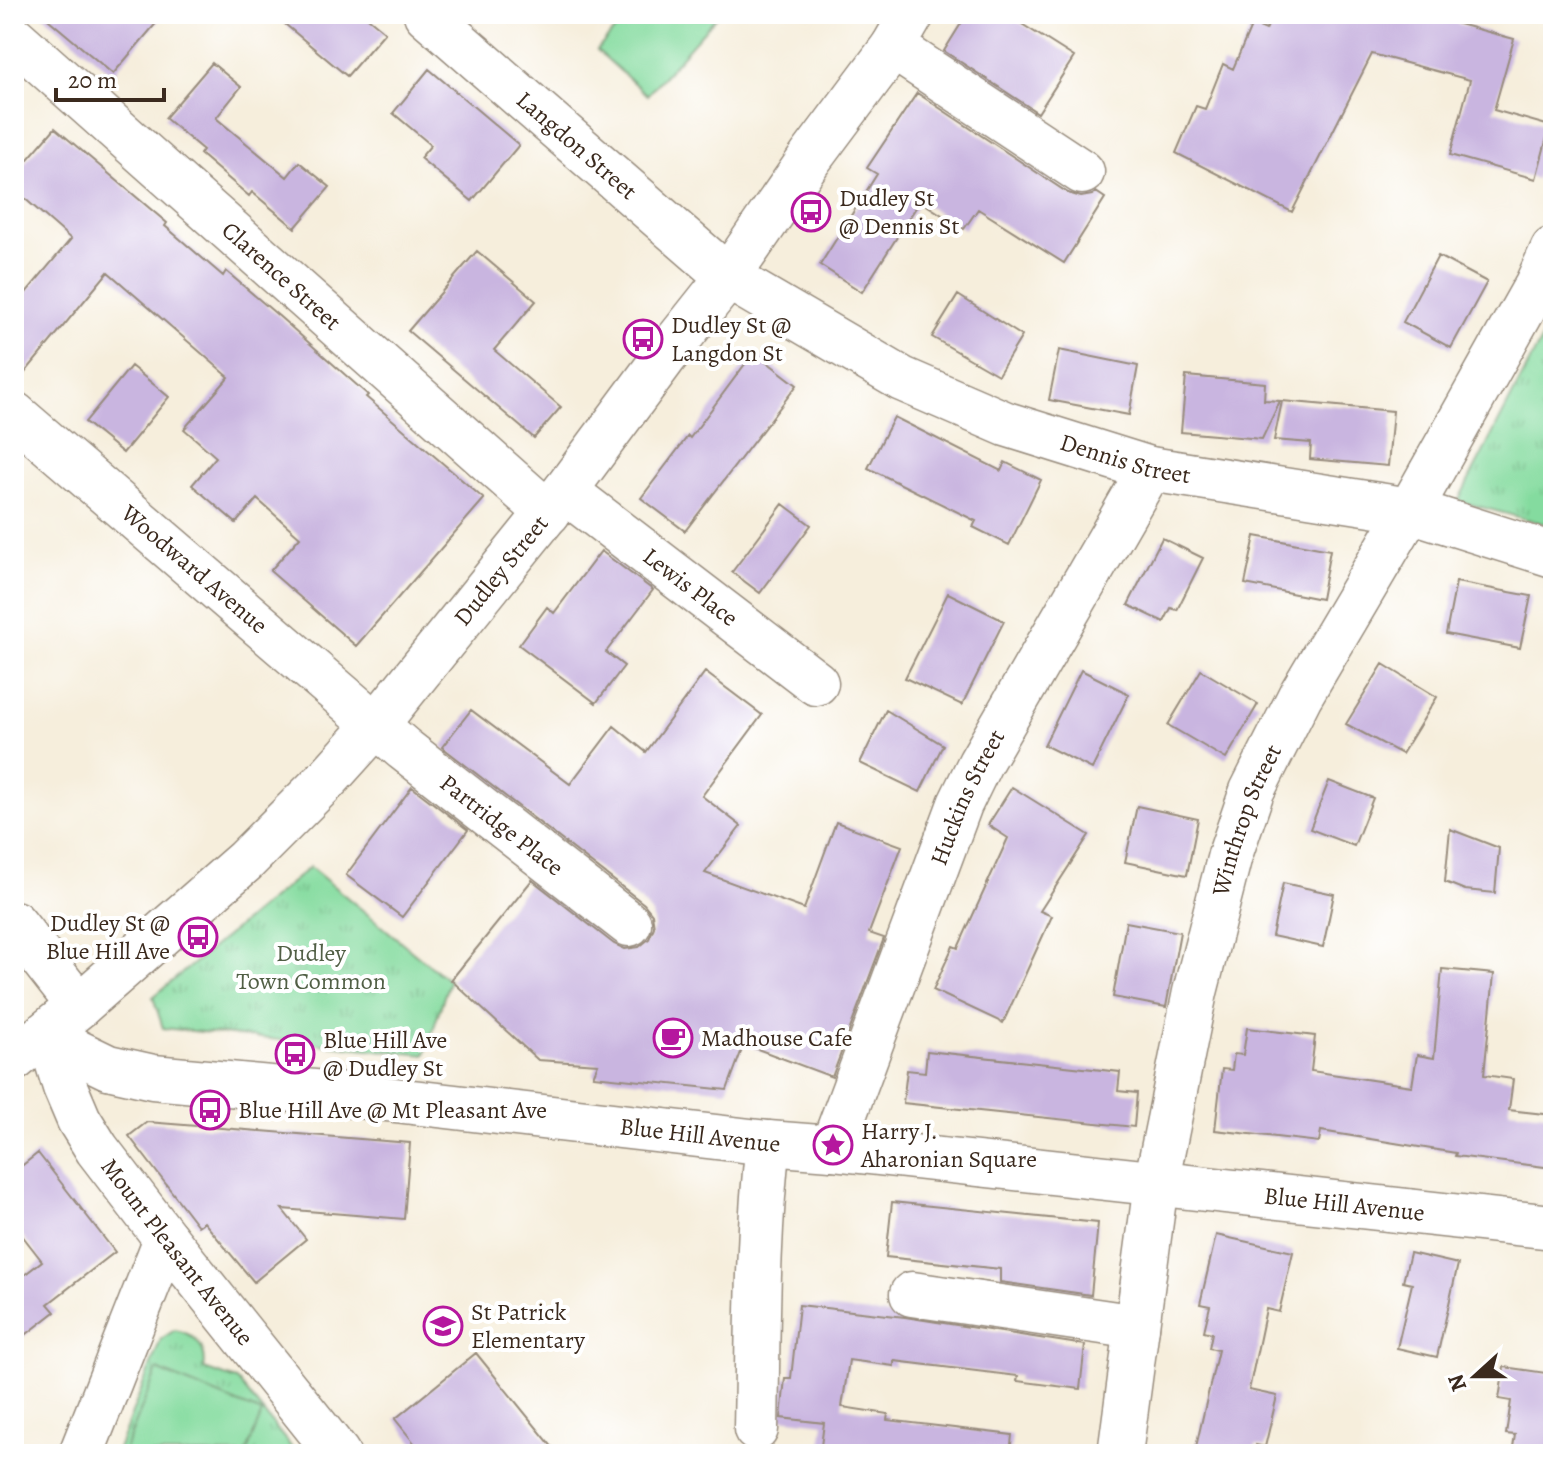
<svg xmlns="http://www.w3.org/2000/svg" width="1567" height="1468" font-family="Alegreya,serif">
<defs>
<pattern id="park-tufts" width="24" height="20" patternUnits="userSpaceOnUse" patternTransform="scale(2)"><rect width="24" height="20" fill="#84db9f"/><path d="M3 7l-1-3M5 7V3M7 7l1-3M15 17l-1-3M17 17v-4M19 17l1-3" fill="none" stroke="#73bc88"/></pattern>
</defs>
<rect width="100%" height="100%" fill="#fff"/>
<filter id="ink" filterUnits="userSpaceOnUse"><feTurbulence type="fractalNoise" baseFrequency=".0125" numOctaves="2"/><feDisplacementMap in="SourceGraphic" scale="16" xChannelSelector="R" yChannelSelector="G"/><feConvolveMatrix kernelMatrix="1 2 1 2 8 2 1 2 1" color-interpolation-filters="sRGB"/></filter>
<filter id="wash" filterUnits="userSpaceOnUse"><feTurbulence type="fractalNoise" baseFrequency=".006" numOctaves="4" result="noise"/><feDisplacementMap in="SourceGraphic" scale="32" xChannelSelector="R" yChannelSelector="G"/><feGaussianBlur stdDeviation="1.8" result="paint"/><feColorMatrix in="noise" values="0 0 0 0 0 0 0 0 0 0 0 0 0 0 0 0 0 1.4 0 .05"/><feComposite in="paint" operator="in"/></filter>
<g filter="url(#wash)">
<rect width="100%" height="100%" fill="#f6eedc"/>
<!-- park -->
<path fill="url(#park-tufts)" stroke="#60825e" stroke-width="2" d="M1553,317V526L1458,501Z
M310,867L449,981L425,1055L163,1028L153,997Z
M175,1330C195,1333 208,1349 204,1369L237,1380L297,1454H116L161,1339Z"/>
<!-- pitch -->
<path fill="#84db9f" stroke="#60825e" stroke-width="2" d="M629,14H719L647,95L597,50Z
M157,1370L262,1413L246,1454H123Z"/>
<g id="blocks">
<!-- building -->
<path fill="#c9b5e0" d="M42,14H164L113,74Z
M273,14H363L385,32L347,76Z
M967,14H1006L1074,57L1038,113L944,51Z
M1273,14H1422L1514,39L1494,110L1550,126L1536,179L1450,155L1470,80L1372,54L1292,212L1176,153L1196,106L1205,109L1223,64L1233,69L1252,24L1266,30Z
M212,63L241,87L216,118L287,177L299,162L330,187L295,228L252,192L249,196L200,154L203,150L165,118Z
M429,69L519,145L472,201L420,158L431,145L393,113Z
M917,93L1068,193L1081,197L1092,195L1096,192L1105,198L1064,263L978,209L964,229L920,201L862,292L820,265L877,174L867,168Z
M55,128L167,223L165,226L223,276L226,271L281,318L368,395L366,397L484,499L356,646L270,571L300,537L257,499L236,523L192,485L216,457L184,429L229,377L108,272L14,386V307L71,239L14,189V175Z
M477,251L536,301L494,350L561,407L534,438L408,331Z
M1438,256L1487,282L1451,348L1403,322Z
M958,295L1022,336L998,375L932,337Z
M1059,350L1138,366L1129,415L1049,400Z
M754,352L797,385L685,531L641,498L688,436L690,438Z
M131,366L169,397L123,453L85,422Z
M1186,376L1265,383L1264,400L1280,401L1262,439L1181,432Z
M1282,401L1393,411L1388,466L1310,459L1311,443L1274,440Z
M894,417L1001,471L1005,462L1041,480L1009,545L973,527L976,521L868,468Z
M783,504L811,525L760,593L732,572Z
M1255,536L1330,550L1321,599L1245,584Z
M1162,538L1203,558L1177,610L1171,608L1164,622L1128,605Z
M601,551L653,590L606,652L624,666L596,703L519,645L547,607L554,613Z
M1456,582L1531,596L1520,648L1446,634Z
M948,593L1004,621L962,705L905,678Z
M1383,664L1437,697L1402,754L1346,724Z
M1081,670L1129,694L1092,769L1044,745Z
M1201,670L1258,704L1226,759L1168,725Z
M705,672L762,715L702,796L741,826L705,873L804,909L836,822L902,846L869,933L884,938L832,1077L744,1044L727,1090L593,1076L598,1064L538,1060L451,980L532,880L614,944L625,949L639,947L649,939L654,927L652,914L644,904L442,747L471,710L570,784L614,726L646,752Z
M886,710L943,745L920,792L860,763Z
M1329,781L1373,798L1354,846L1310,829Z
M412,787L468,830L402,917L346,875Z
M1012,787L1089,835L1040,911L1052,916L1003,1023L933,990L953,946L958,948L1008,838L988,825Z
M1137,806L1198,819L1187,875L1125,862Z
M1450,829L1499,848L1495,893L1465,890L1445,882Z
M1283,883L1334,894L1323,947L1272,936Z
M1126,922L1180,932L1166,1007L1113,997Z
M1442,969L1494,974L1484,1075L1513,1079L1509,1110L1553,1115V1168L1455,1156L1456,1153L1321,1131L1319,1142L1215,1130L1222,1069L1232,1070L1234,1054L1243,1055L1247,1028L1315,1036L1311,1071L1412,1086L1417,1055L1434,1058Z
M927,1051L1120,1072L1118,1091L1137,1093L1134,1127L903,1103L907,1070L925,1072Z
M147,1122L410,1143L404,1219L282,1209L306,1239L254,1282L204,1222L198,1226L129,1136Z
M38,1153L115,1252L48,1304L55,1312L14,1344V1283L42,1261L14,1225V1172Z
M892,1202L1098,1223L1091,1295L1000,1282V1269L886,1257Z
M1216,1235L1293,1252L1279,1312L1266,1309L1249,1390L1277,1396L1265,1447L1256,1445L1254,1454H1227L1196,1447L1218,1350L1209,1348L1212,1333L1204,1331L1210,1306L1200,1304Z
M1410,1253L1458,1264L1437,1357L1397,1348L1412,1284L1403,1282Z
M799,1305L905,1317L1085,1345L1080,1389L1017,1381L1018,1376L894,1361V1366L849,1360L842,1407L888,1414L887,1420L1012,1435L1010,1454H913L884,1450L883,1454H820L824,1423L781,1418L785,1378H791Z
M476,1353L558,1454H423L395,1419Z
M1504,1367L1553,1374V1454H1512L1515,1435L1506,1434L1511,1401L1499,1399Z"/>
</g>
</g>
<g filter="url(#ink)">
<use href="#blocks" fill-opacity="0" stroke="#988c7d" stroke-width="2"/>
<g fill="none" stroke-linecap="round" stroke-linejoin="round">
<!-- minor casing -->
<g stroke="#988c7d" stroke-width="47">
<g id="minor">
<path id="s1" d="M426,14L728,277L902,379L1006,424L1150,469L1410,510L1553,555"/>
<path id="s2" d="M14,38L548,513"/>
<path d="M893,47L1082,172"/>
<path id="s3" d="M14,414L404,749L629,924"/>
<path id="s4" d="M565,491L816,683"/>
<path id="s5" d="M48,1032L65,1087L79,1120L97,1149L166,1239L338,1454"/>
<path id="s6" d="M832,1148L960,804L980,763L1150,469"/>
<path d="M912,1294L1137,1327"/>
<path d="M756,1429C758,1333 757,1238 768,1143"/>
<path d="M81,1454L166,1239"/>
<path id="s7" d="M1120,1454L1156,1184L1195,992L1230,855L1252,791L1300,696L1410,510L1537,284L1553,249"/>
</g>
</g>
<!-- major casing -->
<g stroke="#988c7d" stroke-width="47">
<g id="major">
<path d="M14,923L79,1006"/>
<path id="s8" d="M48,1032L77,1052L108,1067L153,1077L369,1097L768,1143L832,1148L1553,1227"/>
<path id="s9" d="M14,1059L79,1006L245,861L329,777L376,725L565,491L666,355L728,277L811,157L893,47L912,14"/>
</g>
</g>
<!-- minor -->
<use href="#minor" stroke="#fff" stroke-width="44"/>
<!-- major -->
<use href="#major" stroke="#fff" stroke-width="44"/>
</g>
</g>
<!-- icons -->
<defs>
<g id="bus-ring" transform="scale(2)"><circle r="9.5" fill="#fff" stroke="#b5179e" stroke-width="1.5"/><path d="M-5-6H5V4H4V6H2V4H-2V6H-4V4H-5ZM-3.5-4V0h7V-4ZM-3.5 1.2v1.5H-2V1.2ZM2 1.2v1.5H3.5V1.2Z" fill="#b5179e"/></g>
<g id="cafe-ring" transform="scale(2)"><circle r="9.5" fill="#fff" stroke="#b5179e" stroke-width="1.5"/><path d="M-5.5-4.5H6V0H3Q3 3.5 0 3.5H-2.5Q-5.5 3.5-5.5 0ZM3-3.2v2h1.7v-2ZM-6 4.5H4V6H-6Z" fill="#b5179e"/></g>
<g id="sight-ring" transform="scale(2)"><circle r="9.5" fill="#fff" stroke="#b5179e" stroke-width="1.5"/><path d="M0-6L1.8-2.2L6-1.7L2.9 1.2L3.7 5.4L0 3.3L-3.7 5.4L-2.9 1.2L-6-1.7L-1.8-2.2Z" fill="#b5179e"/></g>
<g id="school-ring" transform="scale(2)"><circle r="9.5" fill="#fff" stroke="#b5179e" stroke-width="1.5"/><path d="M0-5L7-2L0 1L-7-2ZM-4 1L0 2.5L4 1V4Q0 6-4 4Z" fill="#b5179e"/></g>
</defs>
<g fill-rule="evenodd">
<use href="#bus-ring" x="811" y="212"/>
<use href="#bus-ring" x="643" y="339"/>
<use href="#bus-ring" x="198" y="937"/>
<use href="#cafe-ring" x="673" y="1038"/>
<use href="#bus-ring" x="295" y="1054"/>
<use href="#bus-ring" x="210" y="1110"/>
<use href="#sight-ring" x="833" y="1145"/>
<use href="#school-ring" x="443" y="1326"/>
</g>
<g text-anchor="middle" stroke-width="8" stroke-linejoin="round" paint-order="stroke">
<!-- street labels -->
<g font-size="24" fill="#3b2a1e" stroke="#fff">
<text dy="8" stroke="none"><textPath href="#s1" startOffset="200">Langdon Street</textPath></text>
<text dy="8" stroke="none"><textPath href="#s2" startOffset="358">Clarence Street</textPath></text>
<text dy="8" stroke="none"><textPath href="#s1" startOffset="840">Dennis Street</textPath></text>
<text dy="8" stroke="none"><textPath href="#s3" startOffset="238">Woodward Avenue</textPath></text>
<text dy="8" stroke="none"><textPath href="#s9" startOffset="692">Dudley Street</textPath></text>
<text dy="8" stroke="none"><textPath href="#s4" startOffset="158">Lewis Place</textPath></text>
<text dy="8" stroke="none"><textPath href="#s6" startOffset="376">Huckins Street</textPath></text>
<text dy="8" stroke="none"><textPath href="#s7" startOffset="648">Winthrop Street</textPath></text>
<text dy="8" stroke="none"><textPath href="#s3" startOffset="638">Partridge Place</textPath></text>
<text dy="8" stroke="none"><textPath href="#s8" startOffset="666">Blue Hill Avenue</textPath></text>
<text dy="8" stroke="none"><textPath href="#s8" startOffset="1314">Blue Hill Avenue</textPath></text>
<text dy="8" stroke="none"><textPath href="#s5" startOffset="258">Mount Pleasant Avenue</textPath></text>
</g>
<!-- poi labels -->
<g font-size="24" fill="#3b2a1e" stroke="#fff" text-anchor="start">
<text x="839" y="206">Dudley St<tspan x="839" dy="28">@ Dennis St</tspan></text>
<text x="671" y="333">Dudley St @<tspan x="671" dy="28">Langdon St</tspan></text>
<text x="170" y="931" text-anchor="end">Dudley St @<tspan x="170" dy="28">Blue Hill Ave</tspan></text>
<text x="701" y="1046">Madhouse Cafe</text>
<text x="323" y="1048">Blue Hill Ave<tspan x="323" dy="28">@ Dudley St</tspan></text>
<text x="238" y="1118">Blue Hill Ave @ Mt Pleasant Ave</text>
<text x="861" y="1139">Harry J.<tspan x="861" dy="28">Aharonian Square</tspan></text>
<text x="471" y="1320">St Patrick<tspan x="471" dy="28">Elementary</tspan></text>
</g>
<!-- park labels -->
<g font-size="24" fill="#515f45" stroke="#fff">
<text x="311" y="961">Dudley<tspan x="311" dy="28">Town Common</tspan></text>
</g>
</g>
<!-- margin -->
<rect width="1567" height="1468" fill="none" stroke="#fff" stroke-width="48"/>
<!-- north arrow -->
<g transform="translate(1475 1376) rotate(249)" stroke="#ffffff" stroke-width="6" paint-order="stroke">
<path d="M0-6L14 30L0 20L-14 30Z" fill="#3b2a1e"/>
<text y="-12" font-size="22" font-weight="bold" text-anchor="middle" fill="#3b2a1e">N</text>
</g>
<!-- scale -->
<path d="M56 88v12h108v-12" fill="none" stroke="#3b2a1e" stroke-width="4"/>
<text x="68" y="88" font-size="24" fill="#3b2a1e" stroke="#ffffff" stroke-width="6" paint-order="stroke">20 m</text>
</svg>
